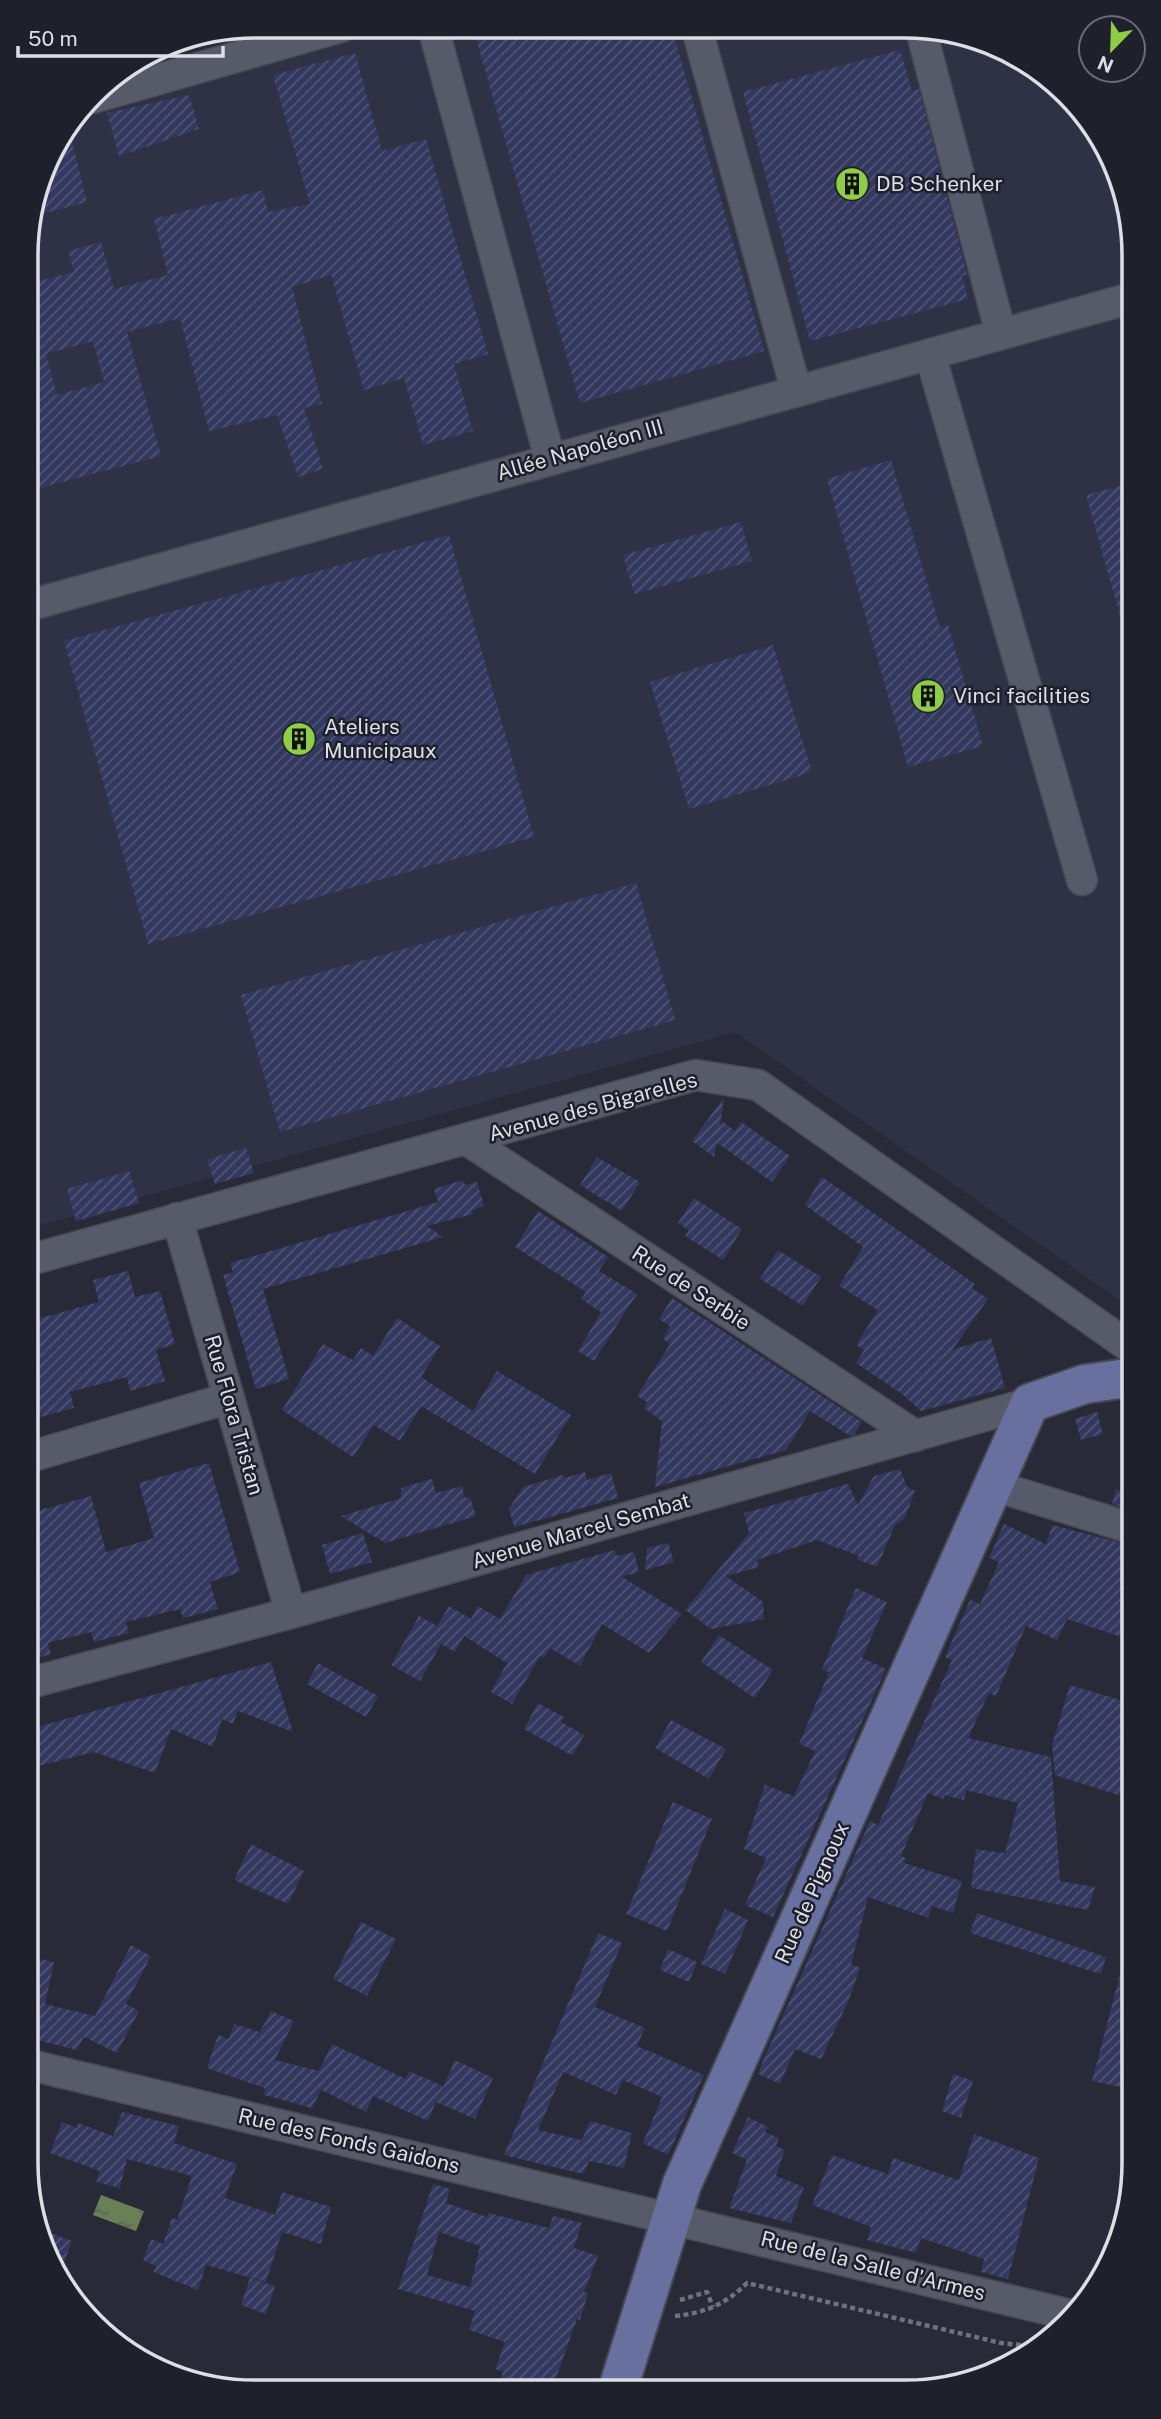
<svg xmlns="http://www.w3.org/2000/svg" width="1161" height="2419" font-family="'Public Sans',sans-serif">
<defs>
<pattern id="water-ripples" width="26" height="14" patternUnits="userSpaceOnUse" patternTransform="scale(1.75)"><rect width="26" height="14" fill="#697f55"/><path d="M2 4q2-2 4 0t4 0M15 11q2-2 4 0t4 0" fill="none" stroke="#59674f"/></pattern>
<pattern id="building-hatch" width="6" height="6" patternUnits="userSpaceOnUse" patternTransform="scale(1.75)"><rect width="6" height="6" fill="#33385f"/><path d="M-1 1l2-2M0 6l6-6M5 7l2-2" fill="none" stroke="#505476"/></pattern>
</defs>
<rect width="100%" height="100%" fill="#282a37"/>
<!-- built -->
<path fill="#2f3245" d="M341,27L950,31L1056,83L1107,158L1135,258L1134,1310L735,1032L27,1229V240L50,154L93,98Z"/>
<!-- water -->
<path fill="url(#water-ripples)" d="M101,2195L144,2211L136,2231L93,2215Z"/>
<!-- building -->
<path fill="url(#building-hatch)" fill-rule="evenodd" d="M473,28L672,29L764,351L580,403Z
M900,50L912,91L919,89L967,275L962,276L968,299L810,341L743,92Z
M355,53L382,151L426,139L488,354L454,364L473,431L423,445L404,378L364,390L331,275L292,287L322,404L304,408L323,469L298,477L277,415L209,431L180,318L127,332L161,456L36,489L27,454V284L74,272L68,251L101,242L114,289L168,275L154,219L263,190L268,212L310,204L273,75ZM93,341L104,382L57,395L46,354Z
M189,95L199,129L119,156L107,113Z
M69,130L87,202L33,216L50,154Z
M891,460L940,627L948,625L983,746L908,767L827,479Z
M1135,482V643L1128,644L1086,495Z
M741,522L752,561L634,594L623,555Z
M449,535L534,837L148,944L64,641Z
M773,645L812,772L689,809L650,682Z
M636,883L675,1020L280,1132L241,995Z
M724,1097L720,1127L723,1122L735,1131L741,1122L790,1156L772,1182L717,1143L714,1157L692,1141Z
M246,1148L254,1173L215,1184L207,1159Z
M597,1157L640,1182L622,1211L580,1185Z
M129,1171L139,1203L76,1221L67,1189Z
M822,1177L975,1284L972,1288L988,1299L952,1350L991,1338L1005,1388L921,1411L902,1394L856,1363L864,1350L856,1345L878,1310L839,1286L863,1247L805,1205Z
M463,1180L465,1185L477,1182L484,1206L472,1210L473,1214L427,1226L443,1237L263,1289L289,1379L256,1389L223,1275L233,1272L230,1263L438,1202L434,1189Z
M694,1198L742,1229L723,1260L685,1236L689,1230L678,1223Z
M538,1211L608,1257L599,1271L637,1294L594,1361L578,1351L601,1312L581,1299L586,1292L515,1247Z
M778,1250L821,1277L803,1306L760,1279Z
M128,1271L135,1297L160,1291L175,1344L156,1350L165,1381L130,1391L127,1377L70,1392L74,1408L40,1417L33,1394L26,1396V1322L99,1302L93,1280Z
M672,1298L862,1422L854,1435L850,1436L810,1411L786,1450L655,1487L662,1421L644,1408L647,1402L637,1396L670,1344L663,1339L670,1326L659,1319Z
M397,1318L440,1346L421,1377L473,1411L497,1371L571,1415L535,1474L421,1406L400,1441L374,1425L353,1457L282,1410L323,1344L353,1360L361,1348L373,1356Z
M1097,1412L1103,1434L1081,1440L1075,1419Z
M209,1463L240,1572L210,1582L218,1609L183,1618L180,1609L126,1622L129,1633L94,1642L91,1632L48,1643L51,1654L26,1661V1514L91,1496L106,1552L154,1538L139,1483Z
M900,1469L907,1487L915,1491L905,1518L895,1525L877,1567L857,1559L859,1556L817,1540L757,1560L759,1567L726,1576L763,1602L764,1619L711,1629L685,1610L749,1533L744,1513L848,1484L858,1505L874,1476Z
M585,1472L587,1480L611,1473L618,1498L514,1527L509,1509L523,1487L563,1475L564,1478Z
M432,1479L436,1493L462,1486L465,1498L470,1497L476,1516L385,1543L341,1516L401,1498V1488Z
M1116,1489L1134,1497V1511L1112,1504Z
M1004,1524L1046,1544L1052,1525L1134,1546L1119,1596L1134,1600V1641L1067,1619L1057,1640L1026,1626L996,1696L989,1693L968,1738L1051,1757L1060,1881L1095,1887L1088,1910L971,1888L976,1849L1005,1853L1018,1803L966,1790L964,1800L945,1795L943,1799L928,1793L901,1856L906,1858L904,1863L962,1881L953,1913L932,1906L928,1918L868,1897L851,1964L860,1968L848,2002L821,2059L795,2049L780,2084L758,2074L762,2063L870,1821L878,1825L933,1702L952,1660L945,1657L970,1600L980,1604L999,1562L989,1558Z
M363,1533L372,1562L330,1574L322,1545Z
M668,1543L674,1562L645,1570L647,1548Z
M615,1550L617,1556L634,1552L639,1572L622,1577L682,1614L649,1653L602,1624L580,1666L550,1648L544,1658L540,1656L512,1704L491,1692L507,1663L464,1636L455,1652L441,1644L420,1681L391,1665L419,1616L437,1626L449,1606L471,1619L478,1606L500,1619L526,1575Z
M856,1588L887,1602L862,1658L886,1669L773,1917L745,1905L766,1858L744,1849L765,1785L794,1796L815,1751L799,1744L829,1672L822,1669Z
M719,1635L773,1670L755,1698L701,1662Z
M271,1662L293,1732L238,1711L233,1724L222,1719L213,1747L171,1729L155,1773L94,1752L26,1769V1730Z
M318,1663L378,1696L366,1717L307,1684Z
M1070,1685L1134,1704V1800L1055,1775L1052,1745Z
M538,1703L564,1717L561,1722L584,1735L573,1756L524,1729Z
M671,1720L726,1749L709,1779L655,1748Z
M673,1802L712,1819L667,1931L626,1914Z
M251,1844L304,1871L288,1904L234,1880Z
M725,1909L748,1920L725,1974L701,1964Z
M977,1913L1106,1957L1101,1974L970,1933Z
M361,1922L396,1939L367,1996L333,1979Z
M598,1933L622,1943L595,2007L645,2028L637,2046L704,2075L668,2155L643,2143L662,2097L623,2080L616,2095L563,2072L538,2130L582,2140L590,2121L632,2133L624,2168L589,2161L583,2174L504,2155Z
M131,1945L151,1956L126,2004L139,2011L117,2053L84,2037L77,2050L37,2040L36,2046L26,2045V1976L31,1957L54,1962L45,2004L95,2016Z
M1127,1948L1134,1949V2090L1092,2081Z
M668,1949L697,1962L689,1982L660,1970Z
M271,2011L294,2021L275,2060L319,2071L332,2044L406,2079L409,2071L443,2086L438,2099L455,2060L493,2078L475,2119L436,2102L428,2121L373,2096L366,2112L321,2090L312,2108L264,2095L265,2088L207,2068L218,2035L229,2039L234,2024L260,2032Z
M953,2074L973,2081L961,2118L942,2111Z
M122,2112L179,2126L174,2143L237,2164L225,2198L275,2215L282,2192L331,2207L321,2244L282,2232L266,2282L206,2265L198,2290L153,2272L156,2266L143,2260L151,2239L163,2244L172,2218L177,2220L192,2176L127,2159L120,2188L96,2182L100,2171L50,2153L62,2122L77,2128L78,2123L113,2136Z
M748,2117L768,2127L765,2132L779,2138L776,2146L785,2150L776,2176L804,2187L791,2223L729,2208L747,2160L732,2153Z
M974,2134L1039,2158L1008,2279L981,2272L984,2259L921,2238L916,2253L867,2240L871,2227L812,2205L832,2155L888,2174L893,2158L959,2180Z
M433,2184L450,2189L446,2203L487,2217L488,2213L549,2228L553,2216L582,2223L574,2248L598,2256L584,2292L588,2294L580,2320L577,2319L551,2392H497L503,2372L495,2369L505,2342L469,2330L475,2311L398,2289ZM439,2232L480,2246L470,2287L427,2275Z
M37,2228L72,2241L61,2271L38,2237Z
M250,2278L275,2286L266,2314L241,2305Z"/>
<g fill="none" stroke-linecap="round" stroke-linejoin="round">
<!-- minor casing -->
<g stroke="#464852" stroke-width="33">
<path id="minor" d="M433,27L550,459
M697,29L796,390
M921,30L1001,334
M93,98L341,27
M930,354L1082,880
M27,606L1135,297
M467,1140L916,1436
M177,1218L291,1613
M26,1261L696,1075L758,1085L1134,1350
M26,1458L229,1398
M995,1486L1134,1529
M26,1684L291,1613L1030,1403
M26,2064L1075,2316"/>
</g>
<!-- major casing -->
<g stroke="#464852" stroke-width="42">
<path id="major" d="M617,2392L682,2184L1030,1403L1085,1384L1134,1377"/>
</g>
<!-- path -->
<path stroke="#6f717c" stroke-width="4.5" stroke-dasharray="5 3.5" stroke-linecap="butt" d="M680,2300L707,2292L713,2307
M675,2316C705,2313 726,2304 747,2283L1001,2343L1041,2347"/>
<!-- minor -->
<use href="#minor" stroke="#575a68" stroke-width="30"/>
<!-- major -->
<use href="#major" stroke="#68709f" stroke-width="38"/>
</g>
<!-- icons -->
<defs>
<g id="building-disc" transform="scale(1.75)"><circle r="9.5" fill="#8fcd42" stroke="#1e202c"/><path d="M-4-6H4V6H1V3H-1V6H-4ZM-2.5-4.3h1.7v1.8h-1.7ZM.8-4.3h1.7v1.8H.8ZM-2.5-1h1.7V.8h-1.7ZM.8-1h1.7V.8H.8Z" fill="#111"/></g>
</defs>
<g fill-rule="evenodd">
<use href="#building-disc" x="852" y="184"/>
<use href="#building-disc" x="928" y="696"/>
<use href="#building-disc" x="299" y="739"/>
</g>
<g text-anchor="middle" stroke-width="5" stroke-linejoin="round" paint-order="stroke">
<!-- poi labels -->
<g font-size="21" fill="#dddfe7" stroke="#1e202c" text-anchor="start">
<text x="876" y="191">DB Schenker</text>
<text x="953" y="703">Vinci facilities</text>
<text x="324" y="734">Ateliers<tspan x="324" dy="24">Municipaux</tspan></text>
</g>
<!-- street labels -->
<g font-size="21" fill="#dddfe7" stroke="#1e202c">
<text transform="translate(580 450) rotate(-16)" y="7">Allée Napoléon III</text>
<text transform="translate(593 1107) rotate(-15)" y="7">Avenue des Bigarelles</text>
<text transform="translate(691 1288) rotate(33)" y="7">Rue de Serbie</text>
<text transform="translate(234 1415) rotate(74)" y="7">Rue Flora Tristan</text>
<text transform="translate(581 1531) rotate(-16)" y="7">Avenue Marcel Sembat</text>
<text transform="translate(812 1893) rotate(-66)" y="7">Rue de Pignoux</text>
<text transform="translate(349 2141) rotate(13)" y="7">Rue des Fonds Gaidons</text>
<text transform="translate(873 2266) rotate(14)" y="7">Rue de la Salle d'Armes</text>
</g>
</g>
<!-- crop -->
<path d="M0 0H1161V2419H0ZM255 38H905A217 217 0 0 1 1122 255V2163A217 217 0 0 1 905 2380H255A217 217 0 0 1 38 2163V255A217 217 0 0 1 255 38Z" fill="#1e202c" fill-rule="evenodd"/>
<path fill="none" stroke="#dddfe7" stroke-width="3.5" d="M255 38H905A217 217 0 0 1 1122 255V2163A217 217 0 0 1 905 2380H255A217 217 0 0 1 38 2163V255A217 217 0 0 1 255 38Z"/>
<!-- north arrow -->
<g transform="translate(1112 49) rotate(203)"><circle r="33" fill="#1e202c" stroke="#6a6c77" stroke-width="2"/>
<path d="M0-5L12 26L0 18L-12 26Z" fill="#8fcd42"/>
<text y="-10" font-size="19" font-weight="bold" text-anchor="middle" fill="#dddfe7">N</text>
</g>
<!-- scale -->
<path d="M18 46v10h205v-10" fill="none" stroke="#dddfe7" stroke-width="3.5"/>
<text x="28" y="46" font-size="21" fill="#dddfe7" stroke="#1e202c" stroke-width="5" paint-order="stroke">50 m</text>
</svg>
